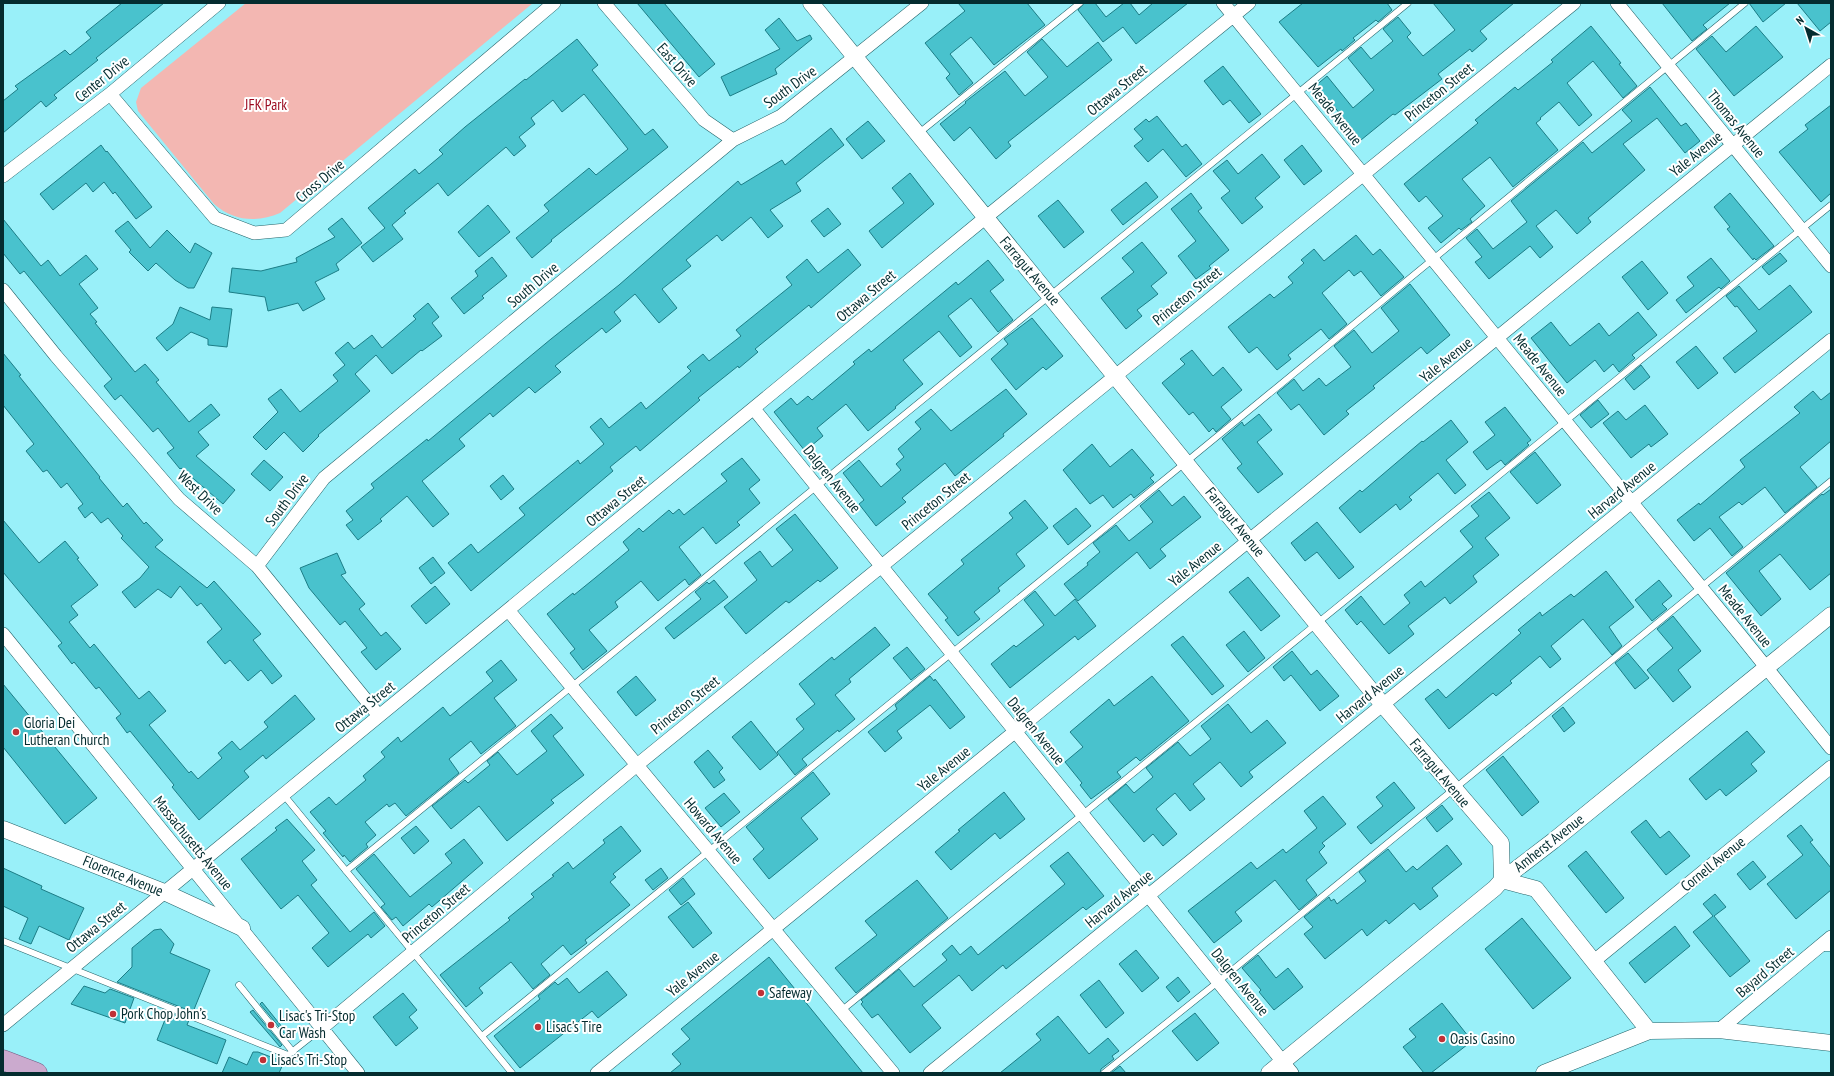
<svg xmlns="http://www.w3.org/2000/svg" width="1834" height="1076" font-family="'PT Sans Narrow',sans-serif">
<rect width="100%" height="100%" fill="#99f0f9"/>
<!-- green -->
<path fill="#f3b7b2" d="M246,3H533L280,213C257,223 233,221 214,204L138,111L136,102L141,88Z"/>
<!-- building -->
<path fill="#49c2cd" stroke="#1c7d86" d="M122,3H164L96,58L98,60L54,95L57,98L46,107L41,101L3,133V101L18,89L15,86L65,50L70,55L91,38L86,32Z
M637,3H664L715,64L699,77Z
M958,3H1027L1045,25L994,65L971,37L950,54L973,83L959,95L946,78L950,74L925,43L965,11Z
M1084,3H1095L1106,17L1124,3H1130L1139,15L1153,3H1188L1136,44L1123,27L1103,42L1078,10Z
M1303,3H1387L1392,10L1378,22L1376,20L1353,38L1355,40L1342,51L1341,49L1318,67L1279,22Z
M1433,3H1514L1480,31L1487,39L1472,52L1470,49L1438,74L1442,79L1395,115L1393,114L1361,140L1328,99L1324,102L1313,88L1327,76L1353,108L1374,90L1348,58L1361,47L1371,59L1393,41L1383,29L1398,17L1411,33L1407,37L1423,56L1455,30Z
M1662,3H1730L1703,25L1707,29L1692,41Z
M1749,3H1786L1763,22Z
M1797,3H1831V22L1820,31Z
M779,18L797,41L810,35L812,39L775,69L777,74L730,96L721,77L780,49L765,30Z
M1591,26L1621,63L1619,64L1637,86L1623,98L1593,61L1567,83L1592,115L1579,126L1559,102L1540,118L1541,119L1536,123L1558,150L1513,187L1490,157L1462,179L1485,206L1470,219L1472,222L1461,230L1459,228L1441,243L1428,228L1443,216L1426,196L1419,202L1404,184L1478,123L1475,120L1515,87L1518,90L1553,62L1551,60Z
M1756,26L1783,57L1734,96L1696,49L1712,36L1726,52Z
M577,39L598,65L592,70L645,135L653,129L668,147L551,240L552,241L532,258L516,238L549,211L544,205L589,168L596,175L628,149L584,94L562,112L553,100L531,118L535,124L519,137L526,146L514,156L506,147L448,196L438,183L404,211L406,213L392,225L403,239L373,262L361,247L385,228L368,208L415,169L419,174L443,154L439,150L465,127L525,79L526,80Z
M1042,39L1067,67L1098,42L1112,60L1008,142L1011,146L996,159L970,127L954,141L940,124L966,103L965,102L1005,71L1025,96L1048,77L1027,52Z
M1223,66L1261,114L1249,123L1230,100L1223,105L1204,81Z
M1650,87L1681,126L1686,123L1700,141L1685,153L1657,118L1623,144L1645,170L1588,218L1591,222L1577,234L1556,210L1536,226L1553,247L1540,258L1530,246L1489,279L1475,262L1482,257L1466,238L1477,229L1493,249L1527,222L1511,201L1583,142L1592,153L1632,121L1622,110Z
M1831,105V193L1821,202L1779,152L1808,129L1805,125Z
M1157,116L1182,147L1186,144L1202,164L1186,177L1163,149L1148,162L1134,146L1143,139L1134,129L1146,119L1149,122Z
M868,121L885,141L862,159L846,139Z
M831,128L844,145L796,183L801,191L770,210L783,226L768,238L751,217L722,241L717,235L686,260L691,266L662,289L677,308L659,323L635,294L614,312L621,321L606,333L602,328L555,366L561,372L535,393L529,387L493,417L490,413L459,439L465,446L422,481L449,514L433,527L407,496L380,519L382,521L358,540L346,525L353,520L346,511L374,488L371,484L427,439L428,441L551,339L619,285L738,181L741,185L782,160L785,165Z
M101,145L106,152L107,151L152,207L136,219L115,192L113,194L104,182L93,192L86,183L53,210L40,194Z
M1302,145L1322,171L1304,185L1284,160Z
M1262,154L1280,177L1255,198L1263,207L1242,224L1221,198L1230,191L1213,171L1227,160L1238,174Z
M910,173L934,204L882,248L869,231L904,203L892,188Z
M1146,182L1158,197L1123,225L1111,210Z
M1191,193L1202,208L1198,211L1229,250L1209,266L1211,268L1196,279L1178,256L1196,241L1171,209Z
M1730,193L1774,246L1756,260L1754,258L1753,260L1727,229L1730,227L1714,207Z
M1058,200L1084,232L1064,248L1038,216Z
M488,205L510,232L479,257L458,232Z
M828,208L841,224L824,237L811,221Z
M342,218L362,243L336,264L339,270L315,282L325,299L303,311L298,303L268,311L265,297L229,292L232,268L261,271L297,262L296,258L335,237L328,229Z
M3,219L41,266L48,260L60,276L86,255L98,269L79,284L98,308L90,314L97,322L95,323L135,372L145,364L159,380L156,382L189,422L211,404L220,415L198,432L209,445L196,456L235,490L223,504L181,468L180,469L167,453L174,448L158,428L153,432L121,395L115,400L104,386L112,379L24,271L20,274L3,253Z
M128,221L150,248L167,230L190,253L195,243L212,253L194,288H188L175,280L156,263L148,271L129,252L131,250L115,231Z
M1356,235L1373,255L1380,249L1404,277L1381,296L1361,271L1354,276L1349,270L1322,293L1347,324L1329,339L1321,329L1288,355L1291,359L1277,370L1257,347L1249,353L1228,327L1270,294L1274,298L1293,283L1288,277L1304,263L1301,260L1314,249L1324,261Z
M1142,242L1167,273L1151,286L1158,294L1137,310L1142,316L1126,329L1101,298L1134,272L1122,258Z
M848,249L861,265L811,308L809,305L755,349L758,352L739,368L738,366L698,398L700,400L640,451L636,446L610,467L613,471L471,591L448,563L471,544L478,553L525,515L519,508L578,460L580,464L604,444L590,427L601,418L609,428L641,402L646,409L691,371L687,367L703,354L709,361L741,336L736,330L792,285L786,277L807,259L818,273Z
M1780,253L1787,261L1769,275L1762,267Z
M492,257L507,276L482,296L484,298L464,314L451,298L478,276L475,271Z
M1711,258L1730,281L1721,289L1719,287L1686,313L1676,300L1694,286L1687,277Z
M988,260L1004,280L990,291L1013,320L998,332L971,298L948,316L972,347L960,357L939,331L903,360L923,384L895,407L896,408L868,431L846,404L817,428L823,436L805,451L774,412L791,398L797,405L808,396L812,400L855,364L853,362L869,349L871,352L956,282L958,285Z
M1642,261L1668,293L1648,310L1622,277Z
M1410,284L1450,335L1427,354L1421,347L1373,386L1375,388L1346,411L1349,414L1324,435L1299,404L1291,410L1277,393L1294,379L1303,391L1319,378L1326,386L1351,367L1334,346L1354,330L1372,353L1399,331L1381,308Z
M1790,285L1812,312L1735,373L1723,358L1757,331L1737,306L1735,307L1726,296L1739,286L1759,310Z
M428,303L439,317L432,323L442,336L422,351L421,350L392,374L376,355L355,374L370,391L318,435L319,436L303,452L284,432L266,450L253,437L278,412L268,399L281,389L300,412L338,381L333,375L345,365L335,353L348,342L354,349L372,335L382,348L416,319L413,316Z
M180,307L210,320L212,307L232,309L227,347L208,345V339L191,332L167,351L156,338L173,324Z
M1638,312L1657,335L1632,355L1635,358L1619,372L1613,364L1604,372L1595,360L1567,383L1531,338L1551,322L1570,346L1599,323L1609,336Z
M1032,318L1063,356L1046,370L1043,367L1016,390L991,359L1008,344L1004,339Z
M1696,346L1718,373L1698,389L1676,362Z
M1192,350L1213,376L1223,367L1242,390L1221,407L1231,419L1216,432L1213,428L1209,432L1193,412L1189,415L1162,383L1185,364L1180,359Z
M3,353L21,375L19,376L100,477L99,478L123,507L127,503L144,524L146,522L163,540L155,547L207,588L214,581L261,634L253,640L282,676L272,684L261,670L248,681L230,660L225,664L207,642L222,629L201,603L197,606L180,586L171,598L158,589L135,608L122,592L140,578L149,567L121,538L123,536L108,518L101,523L92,512L85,518L78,508L83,504L67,483L61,488L47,470L43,472L26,451L34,444L3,405Z
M1641,365L1650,377L1634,390L1625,379Z
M1006,389L1027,414L1003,434L1004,436L955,476L945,463L902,498L906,502L876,526L859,504L864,500L843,473L859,460L881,487L901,470L896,464L904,457L898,449L921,429L915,422L931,409L951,431Z
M1813,391L1821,400L1831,392V441L1800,467L1817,487L1785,513L1765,487L1742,505L1739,502L1719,517L1743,547L1732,556L1710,528L1694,541L1677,520L1699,503L1700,505L1745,467L1740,460L1800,413L1794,407Z
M1598,400L1609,414L1591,428L1580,415Z
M1645,405L1668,434L1651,447L1649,444L1631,458L1603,423L1618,411L1626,420Z
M1505,407L1531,440L1527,443L1529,445L1505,465L1501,460L1487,470L1473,452L1495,435L1485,422Z
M1259,414L1272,430L1257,442L1283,474L1258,493L1237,468L1242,464L1222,439L1242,422L1244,426Z
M1451,420L1468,442L1446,460L1466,485L1455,494L1438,473L1409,497L1412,500L1400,510L1396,504L1360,533L1339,508L1360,490L1362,492L1422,441L1423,442Z
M1092,444L1110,467L1132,449L1154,475L1150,478L1154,482L1134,498L1131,494L1113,508L1103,495L1090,504L1063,470Z
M1535,452L1561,485L1537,504L1510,472Z
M742,458L760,480L749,489L760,503L737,522L740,525L716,544L703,527L679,547L701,575L689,585L685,579L658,601L641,581L615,602L618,607L589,630L607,651L583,670L570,653L575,649L547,614L573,593L574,595L595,578L629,550L623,542L639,528L643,532L669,510L673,514L679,509L684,515L727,481L721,474Z
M264,460L283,477L270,491L251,474Z
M503,475L514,489L501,500L490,486Z
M1831,489V573L1810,590L1780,554L1759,571L1781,599L1761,616L1726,573L1822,494L1823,495Z
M1159,490L1172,506L1184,496L1201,517L1160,549L1166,556L1150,569L1137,552L1078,601L1064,584L1088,565L1087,563L1100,552L1093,543L1116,525L1129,541L1153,522L1140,506Z
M1489,492L1510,518L1485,538L1499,555L1473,576L1477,582L1450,604L1445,597L1408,626L1414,634L1389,654L1361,621L1357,625L1345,610L1361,596L1384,625L1410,603L1404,595L1421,581L1425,587L1473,547L1460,531L1479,516L1471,506Z
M1025,500L1048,528L1016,554L1025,566L998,588L1000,591L974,612L980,619L958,636L945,620L948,618L928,594L964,564L961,560L1013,518L1009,513Z
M1076,508L1091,526L1068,545L1053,526Z
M795,514L838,568L820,582L818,580L789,603L786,601L746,634L724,607L757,580L744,563L760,551L772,567L793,550L776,529Z
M3,520L39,563L65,541L79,558L77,559L98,585L71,606L78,615L69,622L90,648L94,644L139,699L149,691L166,711L149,725L189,773L191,771L198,779L222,758L218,753L232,741L240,750L268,727L264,722L295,695L315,719L266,759L263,755L244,771L249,777L199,820L172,787L174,785L130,731L127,733L116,718L121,714L99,687L96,689L74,662L72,664L58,646L62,643L3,572Z
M1317,522L1354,567L1339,579L1317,552L1305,561L1291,543Z
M337,553L346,573L341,575L365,604L359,609L381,636L386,632L401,649L376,670L361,652L367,648L345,621L340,625L309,588L300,568Z
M433,557L445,573L431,584L419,568Z
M1606,571L1634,607L1609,627L1622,646L1612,655L1583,619L1551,646L1561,659L1550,668L1540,656L1510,681L1512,683L1496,696L1493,693L1449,729L1425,699L1438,689L1446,698L1521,633L1518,630L1540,612L1542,616L1571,594L1574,597Z
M1248,577L1280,616L1261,631L1229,592Z
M714,580L728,597L674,639L665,628L701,599L695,592L707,582L709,584Z
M1659,580L1672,596L1662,604L1667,609L1652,621L1635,600Z
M435,586L450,604L426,624L411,606Z
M1035,591L1055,616L1075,599L1096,626L1078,640L1075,636L1010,688L991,664L1014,645L1016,647L1044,625L1024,600Z
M1673,616L1701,651L1678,670L1691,687L1673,702L1647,670L1673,648L1657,629Z
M875,627L890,645L849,679L851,682L835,695L855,719L839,732L838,730L802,759L807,765L795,775L777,752L804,729L796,719L815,704L799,684L832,657L834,660Z
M1244,631L1265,658L1248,672L1226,645Z
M1183,636L1224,686L1212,695L1171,645Z
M907,647L925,669L911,680L893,658Z
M1292,651L1311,675L1317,670L1339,696L1320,711L1291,675L1284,681L1273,667Z
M1628,653L1649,678L1635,689L1615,663Z
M501,660L517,680L494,698L516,726L481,754L471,741L449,759L459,773L406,816L395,803L389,807L387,804L365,822L376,835L366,844L368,847L350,862L344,855L343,857L323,833L326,831L310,812L329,797L336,805L366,780L363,776L385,757L381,752L398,737L401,742L443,707L450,716L493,681L486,672Z
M636,676L656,700L636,716L617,692Z
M930,676L934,681L935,679L965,717L950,729L930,705L897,731L902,738L885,752L868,732L897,709L895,705Z
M1152,676L1189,721L1140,761L1136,757L1117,772L1121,777L1091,799L1080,785L1082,783L1065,762L1083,747L1070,732L1109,699L1114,706Z
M3,684L97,798L65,824L3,747Z
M1228,704L1251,733L1267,720L1286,743L1249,772L1253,777L1241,787L1220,762L1193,784L1205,799L1190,811L1175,793L1156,809L1177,834L1163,846L1153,834L1144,842L1108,799L1126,784L1134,793L1153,777L1146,768L1178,742L1190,756L1211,739L1201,726Z
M1563,707L1575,723L1564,732L1552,716Z
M551,714L563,728L553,736L584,775L551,800L554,803L507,841L479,806L451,829L432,806L465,780L468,783L490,765L487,761L498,752L517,775L547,751L531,731Z
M751,721L778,755L760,770L732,737Z
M1747,731L1765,752L1751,764L1757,771L1726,796L1720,789L1706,800L1689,779Z
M708,750L723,768L719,772L725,780L714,788L694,762Z
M1503,756L1539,802L1522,816L1486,770Z
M813,772L830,794L801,818L818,839L769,879L753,859L764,849L746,827Z
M1394,782L1415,808L1371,844L1357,827L1383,806L1376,797Z
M1004,792L1025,819L1000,839L995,833L951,870L935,852L960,831L958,830Z
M724,793L740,812L721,827L705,808Z
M1323,796L1346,824L1322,843L1325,846L1319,852L1327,863L1306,880L1317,895L1299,910L1275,880L1235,912L1242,921L1214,943L1188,911L1251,862L1257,869L1283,849L1286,853L1317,828L1304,811Z
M1442,805L1453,819L1437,832L1426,818Z
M287,819L315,850L302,861L317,880L311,885L350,932L374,912L385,926L371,938L368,934L328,967L312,948L329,933L298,895L281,909L241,859L277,830L275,828Z
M1646,820L1660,838L1669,831L1690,856L1666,875L1631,832Z
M1801,825L1813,840L1810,842L1831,868V890L1796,919L1767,884L1803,855L1787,836Z
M416,826L429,841L414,854L401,838Z
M621,826L641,851L613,874L616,877L610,882L630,905L585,940L587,943L571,955L563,945L541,964L550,975L533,989L511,962L479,988L483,993L466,1007L440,975L510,920L508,918L534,897L531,894L554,876L552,875L568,862L573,869L605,843L603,840Z
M464,839L483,863L432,907L429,904L403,926L396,917L392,920L381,907L385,904L356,869L374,854L410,897L452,863L445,854Z
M1447,845L1462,864L1432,888L1438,896L1420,910L1414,903L1389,924L1386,920L1367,936L1362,929L1325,959L1304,934L1313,927L1304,917L1329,897L1331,901L1334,899L1337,904L1366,881L1359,872L1388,849L1406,872L1413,866L1417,870Z
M1586,851L1624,898L1606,913L1568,866Z
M1068,852L1104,896L1086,910L1083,907L1006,969L1003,965L972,991L959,975L922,1005L941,1028L910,1053L878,1014L872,1018L861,1004L863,1002L861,1000L899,969L914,987L947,960L942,954L952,945L960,955L971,946L978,955L1065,884L1050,866Z
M1753,861L1766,877L1750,890L1737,874Z
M3,868L42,886L41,889L84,908L69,940L39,926L31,944L19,939L28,918L3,906Z
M661,868L668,878L653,890L645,880Z
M683,878L695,894L681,905L669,890Z
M917,880L948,918L856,993L835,968L877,935L865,921Z
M1715,894L1726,907L1714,916L1750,961L1730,977L1693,932L1713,916L1703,904Z
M688,902L712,933L693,948L668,917Z
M1522,918L1571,978L1533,1009L1485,949Z
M1675,926L1690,946L1645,983L1629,963Z
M161,929L174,944L170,953L210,970L193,1012L117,982L132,967V948L154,930Z
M1136,950L1159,978L1142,992L1119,964Z
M1258,955L1276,978L1288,968L1303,987L1274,1010L1259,992L1261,990L1242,968Z
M769,957L863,1073H670L681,1064L672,1054L690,1039L681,1029Z
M607,971L627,995L598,1018L592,1011L520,1068L494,1036L540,999L538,996L555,982L558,985L567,978L579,993Z
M1178,977L1190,992L1178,1002L1166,987Z
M1099,980L1124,1013L1106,1028L1080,995Z
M84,986L105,993L110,989L134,998L125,1023L71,1004Z
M403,993L417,1010L409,1017L418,1028L396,1046L373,1017Z
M262,1002L291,1038L289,1039L260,1004Z
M1442,1003L1472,1041L1431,1073H1424L1403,1047L1416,1037L1409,1029Z
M253,1010L282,1045L280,1047L250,1012Z
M168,1012L189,1020L187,1025L226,1040L217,1064L157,1040Z
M1195,1013L1219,1043L1197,1061L1172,1031Z
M1058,1016L1089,1054L1108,1038L1119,1051L1112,1056L1114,1059L1101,1069L1100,1073H1000L1041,1040L1036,1034Z
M253,1052H258L284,1062L279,1073H222L229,1057L247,1065Z
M1120,1066L1126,1073H1111Z"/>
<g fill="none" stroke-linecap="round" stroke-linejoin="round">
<!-- service casing -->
<g stroke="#246369" stroke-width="7">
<path id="service" d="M919,133L1080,3
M283,794L512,1073
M346,871L1408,3
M3,941L288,1055L322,1028
M1820,948H1831
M239,985L293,1052
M841,1011L1831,205
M482,1036L1186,462L1745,3
M1104,1073L1219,981L1831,481"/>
</g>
<!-- minor casing -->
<g stroke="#246369" stroke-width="14">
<path id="minor" d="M604,3L704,120L733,140
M1223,3L1741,636L1831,748
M1617,3L1831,266
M110,94L215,218L254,233L286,230L554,3
M3,176L110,94L219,3
M3,290L56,356L179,499L257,566L379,716
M754,409L1292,1073
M257,566L324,478L733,140L781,116L922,3
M508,610L893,1073
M3,634L358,1073
M1594,961L1831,767
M3,1025L985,218L1249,3
M322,1028L637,765L1574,3
M1719,1030L1831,937
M597,1073L1831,65
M930,1073L1831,340"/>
</g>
<!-- tertiary casing -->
<g stroke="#246369" stroke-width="17">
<path id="tertiary" d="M811,3L1383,705L1501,843L1502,880L1536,889L1649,1031
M3,829L164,892L242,928
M1269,1073L1495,888L1502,880L1553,841L1831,615
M1544,1073L1649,1031L1719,1030L1831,1043"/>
</g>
<!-- primary casing -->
<g stroke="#6f5a81" stroke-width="21">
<path id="primary" d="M3,1060L37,1073"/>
</g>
<!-- service -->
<use href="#service" stroke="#fff" stroke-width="6"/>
<!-- minor -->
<use href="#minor" stroke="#fff" stroke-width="13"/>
<!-- tertiary -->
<use href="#tertiary" stroke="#fff" stroke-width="16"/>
<!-- primary -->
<use href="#primary" stroke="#cbaace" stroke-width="20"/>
</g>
<!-- markers -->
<g fill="#c03137" stroke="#fff" stroke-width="1.5">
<circle cx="16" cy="732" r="4"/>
<circle cx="761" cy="993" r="4"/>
<circle cx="113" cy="1014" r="4"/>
<circle cx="271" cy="1025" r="4"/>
<circle cx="538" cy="1027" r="4"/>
<circle cx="1442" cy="1039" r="4"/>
<circle cx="263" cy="1060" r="4"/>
</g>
<g text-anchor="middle" stroke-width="4" stroke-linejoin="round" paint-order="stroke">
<!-- street labels -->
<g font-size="15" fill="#042c2f" stroke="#fff">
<text transform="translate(677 65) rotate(49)" y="5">East Drive</text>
<text transform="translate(102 79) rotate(-39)" y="5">Center Drive</text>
<text transform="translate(790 87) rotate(-36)" y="5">South Drive</text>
<text transform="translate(1117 90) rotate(-39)" y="5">Ottawa Street</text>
<text transform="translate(1439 92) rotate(-39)" y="5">Princeton Street</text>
<text transform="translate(1335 114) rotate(51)" y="5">Meade Avenue</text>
<text transform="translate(1736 124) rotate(51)" y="5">Thomas Avenue</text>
<text transform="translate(1696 154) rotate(-39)" y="5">Yale Avenue</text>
<text transform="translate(320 181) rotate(-40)" y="5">Cross Drive</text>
<text transform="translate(1030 271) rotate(50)" y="5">Farragut Avenue</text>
<text transform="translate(533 285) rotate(-40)" y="5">South Drive</text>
<text transform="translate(866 296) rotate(-40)" y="5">Ottawa Street</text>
<text transform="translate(1187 296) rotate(-39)" y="5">Princeton Street</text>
<text transform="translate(1446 360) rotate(-39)" y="5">Yale Avenue</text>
<text transform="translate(1540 365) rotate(51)" y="5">Meade Avenue</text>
<text transform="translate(832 479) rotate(51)" y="5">Dalgren Avenue</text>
<text transform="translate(1622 490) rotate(-39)" y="5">Harvard Avenue</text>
<text transform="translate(200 493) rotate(44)" y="5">West Drive</text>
<text transform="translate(287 500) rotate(-53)" y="5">South Drive</text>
<text transform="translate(616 501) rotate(-39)" y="5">Ottawa Street</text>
<text transform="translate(936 501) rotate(-39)" y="5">Princeton Street</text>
<text transform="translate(1235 522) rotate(51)" y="5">Farragut Avenue</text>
<text transform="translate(1195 564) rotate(-39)" y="5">Yale Avenue</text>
<text transform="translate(1745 616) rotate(51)" y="5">Meade Avenue</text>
<text transform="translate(1370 694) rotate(-39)" y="5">Harvard Avenue</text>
<text transform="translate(685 705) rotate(-39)" y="5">Princeton Street</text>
<text transform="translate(365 707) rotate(-39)" y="5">Ottawa Street</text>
<text transform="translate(1036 731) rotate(51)" y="5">Dalgren Avenue</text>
<text transform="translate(944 769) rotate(-39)" y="5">Yale Avenue</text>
<text transform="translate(1440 773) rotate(50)" y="5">Farragut Avenue</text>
<text transform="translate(713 831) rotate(50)" y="5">Howard Avenue</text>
<text transform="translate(193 843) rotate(51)" y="5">Massachusetts Avenue</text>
<text transform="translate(1549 843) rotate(-38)" y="5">Amherst Avenue</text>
<text transform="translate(1713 864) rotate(-39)" y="5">Cornell Avenue</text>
<text transform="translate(123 876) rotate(22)" y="5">Florence Avenue</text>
<text transform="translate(1119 899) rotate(-39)" y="5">Harvard Avenue</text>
<text transform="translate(436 913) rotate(-40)" y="5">Princeton Street</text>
<text transform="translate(96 927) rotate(-39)" y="5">Ottawa Street</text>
<text transform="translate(1765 972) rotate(-40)" y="5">Bayard Street</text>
<text transform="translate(693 974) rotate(-39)" y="5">Yale Avenue</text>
<text transform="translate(1240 982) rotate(51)" y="5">Dalgren Avenue</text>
</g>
<!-- park labels -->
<g font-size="15" fill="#9a081d" stroke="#fff">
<text x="266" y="110">JFK Park</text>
</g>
<!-- poi labels -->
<g font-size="15" fill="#042c2f" stroke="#fff" text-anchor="start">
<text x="24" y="728">Gloria Dei<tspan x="24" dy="17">Lutheran Church</tspan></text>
<text x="769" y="998">Safeway</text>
<text x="121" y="1019">Pork Chop John’s</text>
<text x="279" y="1021">Lisac's Tri-Stop<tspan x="279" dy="17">Car Wash</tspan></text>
<text x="546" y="1032">Lisac's Tire</text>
<text x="1450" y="1044">Oasis Casino</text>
<text x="271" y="1065">Lisac’s Tri-Stop</text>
</g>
</g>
<!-- border -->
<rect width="1834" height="1076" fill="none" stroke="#042c2f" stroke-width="8"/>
<!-- north arrow -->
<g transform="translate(1806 28) rotate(321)" stroke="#ffffff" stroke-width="3" paint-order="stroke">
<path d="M0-3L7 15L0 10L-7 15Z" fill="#042c2f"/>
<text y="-6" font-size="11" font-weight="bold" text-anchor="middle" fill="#042c2f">N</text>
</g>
</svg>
